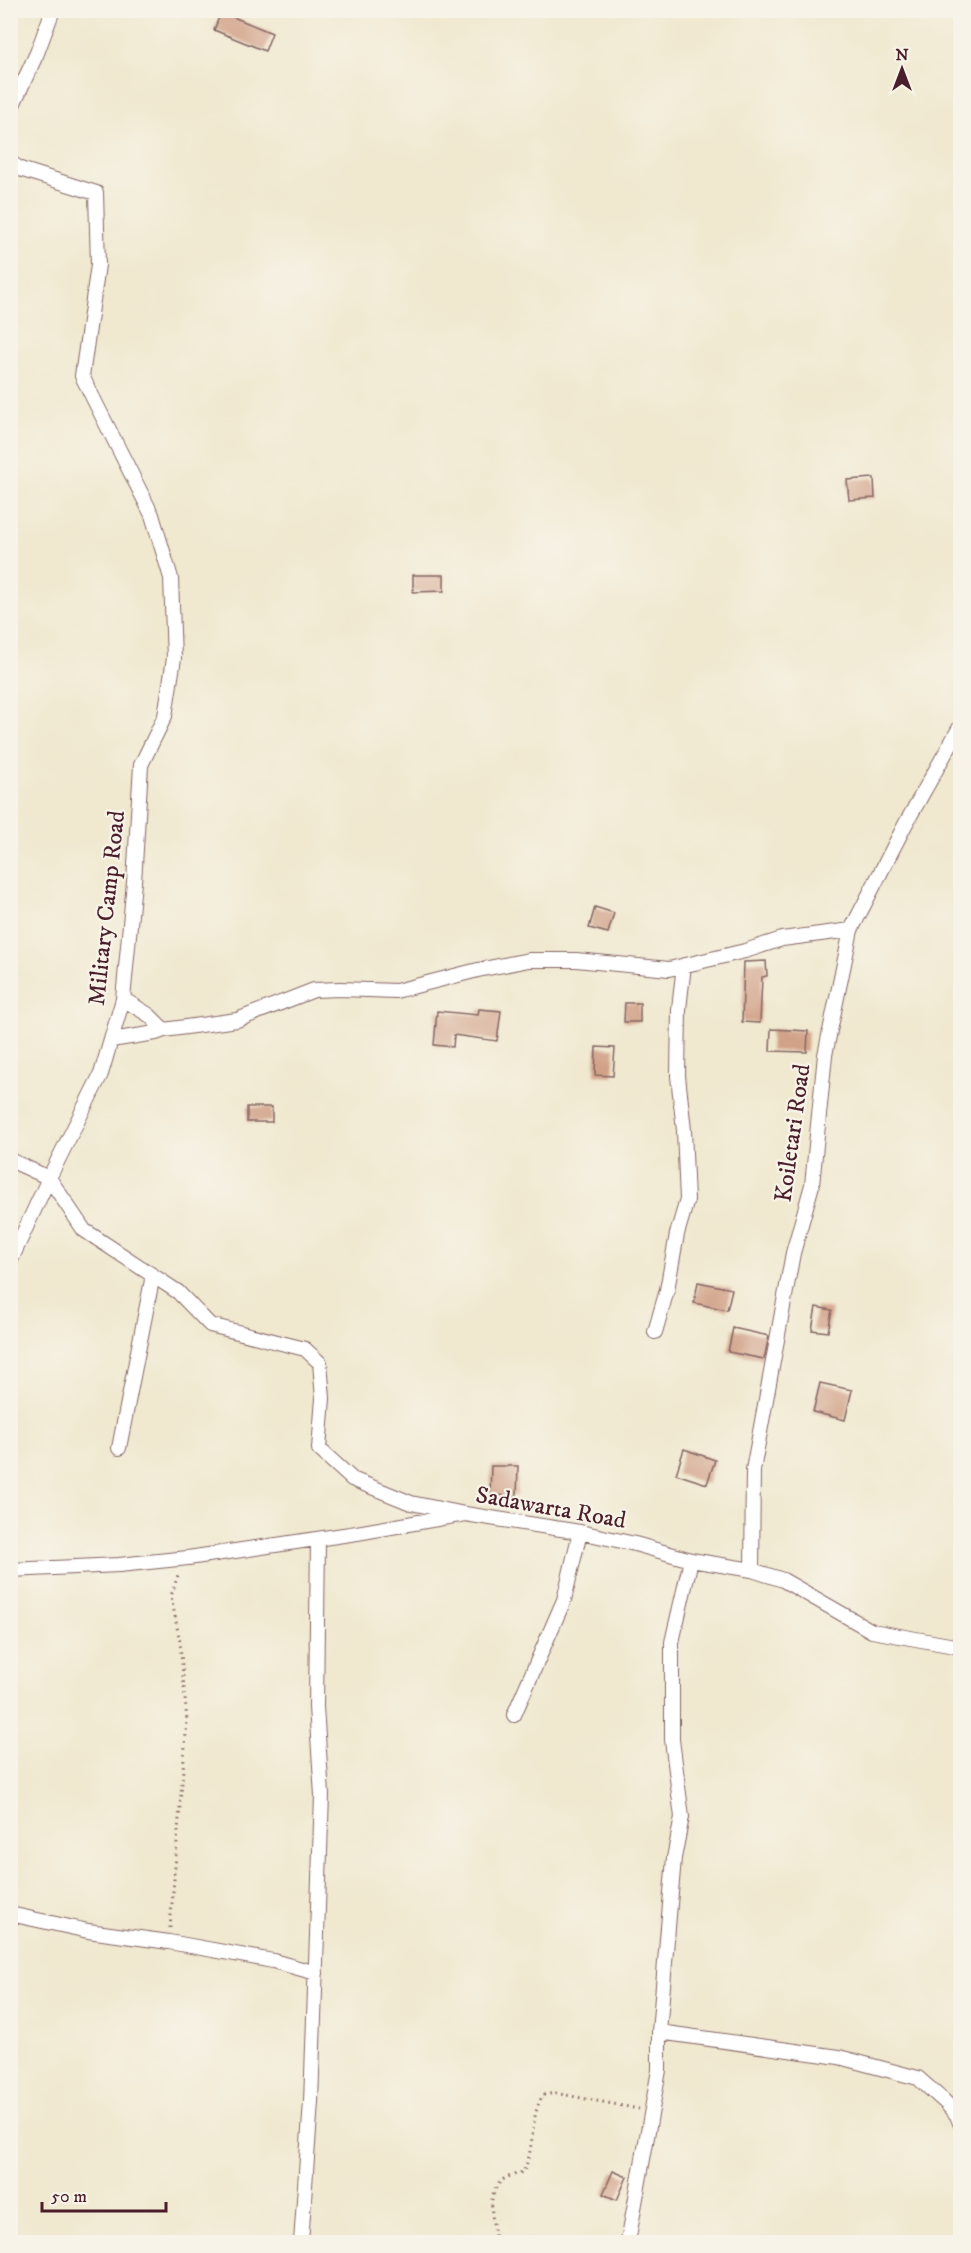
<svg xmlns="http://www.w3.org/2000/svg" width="971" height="2253" font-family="'IM FELL DW Pica',serif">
<rect width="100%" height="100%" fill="#f7f3e8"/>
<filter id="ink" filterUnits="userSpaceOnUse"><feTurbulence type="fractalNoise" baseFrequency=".0167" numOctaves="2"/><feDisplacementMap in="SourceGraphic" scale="12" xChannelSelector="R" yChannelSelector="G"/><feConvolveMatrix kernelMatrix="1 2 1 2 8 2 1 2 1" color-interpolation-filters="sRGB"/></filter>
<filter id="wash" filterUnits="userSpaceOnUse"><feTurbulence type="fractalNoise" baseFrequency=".008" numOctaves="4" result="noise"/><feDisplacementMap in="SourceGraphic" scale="24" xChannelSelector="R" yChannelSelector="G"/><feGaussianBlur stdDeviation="1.35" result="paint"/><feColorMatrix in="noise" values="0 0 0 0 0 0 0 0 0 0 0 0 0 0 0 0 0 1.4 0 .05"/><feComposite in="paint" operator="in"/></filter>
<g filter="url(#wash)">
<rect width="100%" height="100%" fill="#f0e8cf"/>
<g id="blocks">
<!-- building -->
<path fill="#d2a288" d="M221,12L272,33L265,51L214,30Z
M874,478L875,498L849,500L847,480Z
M413,575H444V591L413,592Z
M595,907L614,913L608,933L589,928Z
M766,961L767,976L762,977L760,1023L742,1022L744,962Z
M625,1003H640V1022H624Z
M479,1009L501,1011L497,1041L454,1035L453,1047L434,1045L437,1011L478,1015Z
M771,1029L808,1031L807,1052L770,1051Z
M596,1047L615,1048L613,1076L595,1075Z
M247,1107H272V1122H247Z
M698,1282L732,1289L727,1310L694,1303Z
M816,1307L832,1310L828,1332L812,1330Z
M733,1328L769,1336L764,1359L728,1352Z
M820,1383L852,1390L845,1420L813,1412Z
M684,1449L715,1460L707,1484L676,1474Z
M491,1466H518L517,1496L490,1495Z
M613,2171L627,2177L617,2200L603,2194Z"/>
</g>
</g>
<g filter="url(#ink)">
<use href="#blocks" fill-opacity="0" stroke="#846564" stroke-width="1.5"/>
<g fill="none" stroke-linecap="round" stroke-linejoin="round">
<!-- minor casing -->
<g stroke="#846564" stroke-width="16">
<path id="minor" d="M10,111L37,53L53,10
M10,162L20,169L96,193L98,265L82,376L152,515L171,578L174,658L165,716L141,765L134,882L123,999L101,1074L49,1178L84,1230L178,1292L210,1325L305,1349L320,1363L323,1398L319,1449L352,1479L411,1503L465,1514
M123,999L149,1015L164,1030L237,1020L314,990L340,989L396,991L478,970L529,960H576L669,969L745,951L782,939L851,930
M111,1040L156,1033L164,1030
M10,1160L49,1178L10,1262
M655,1332L667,1290L677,1234L687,1200L684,1130L678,1076L679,1009L684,965
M119,1448L153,1275
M10,1570L119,1565L188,1558L357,1533L465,1514L580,1532L635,1544L691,1560L752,1570L783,1580L872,1631L960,1647
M752,1570L753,1470L793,1253L812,1185L825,1055L851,930L906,823L960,727
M514,1715L564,1600L580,1532
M10,1914L88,1931L169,1942L273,1961L316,1973
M659,2032L839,2057L918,2078L945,2102L957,2115L960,2123
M301,2242L311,2102L322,1795L316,1707L318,1539
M628,2242L659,2070V2032L674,1858L682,1817L672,1740V1642L691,1560"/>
</g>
<!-- path -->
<path stroke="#846564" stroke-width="3" stroke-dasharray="1.5 4.5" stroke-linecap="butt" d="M170,1928L187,1721L180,1642L171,1596L178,1575
M495,2242C495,2222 483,2194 504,2179C509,2176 517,2174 523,2172C536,2148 529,2117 543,2095L555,2093L639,2109"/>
<!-- minor -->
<use href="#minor" stroke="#fff" stroke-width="14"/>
</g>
</g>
<g text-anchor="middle" stroke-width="4.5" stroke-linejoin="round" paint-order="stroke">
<!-- street labels -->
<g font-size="24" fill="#4a1f2b" stroke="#f7f3e8">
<text transform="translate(106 908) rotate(-84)" y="8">Military Camp Road</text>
<text transform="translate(792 1133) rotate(-82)" y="8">Koiletari Road</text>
<text transform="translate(551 1507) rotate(10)" y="8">Sadawarta Road</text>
</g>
</g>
<!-- margin -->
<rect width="971" height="2253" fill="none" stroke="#f7f3e8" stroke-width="36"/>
<!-- north arrow -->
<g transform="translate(902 69)" stroke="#f7f3e8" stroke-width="4.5" paint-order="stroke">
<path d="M0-4.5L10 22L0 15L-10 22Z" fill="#4a1f2b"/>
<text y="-9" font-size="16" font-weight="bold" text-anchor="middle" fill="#4a1f2b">N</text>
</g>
<!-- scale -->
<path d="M42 2202v9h124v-9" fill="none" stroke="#4a1f2b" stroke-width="3"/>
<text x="51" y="2202" font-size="18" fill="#4a1f2b" stroke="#f7f3e8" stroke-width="4.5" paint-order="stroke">50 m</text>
</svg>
